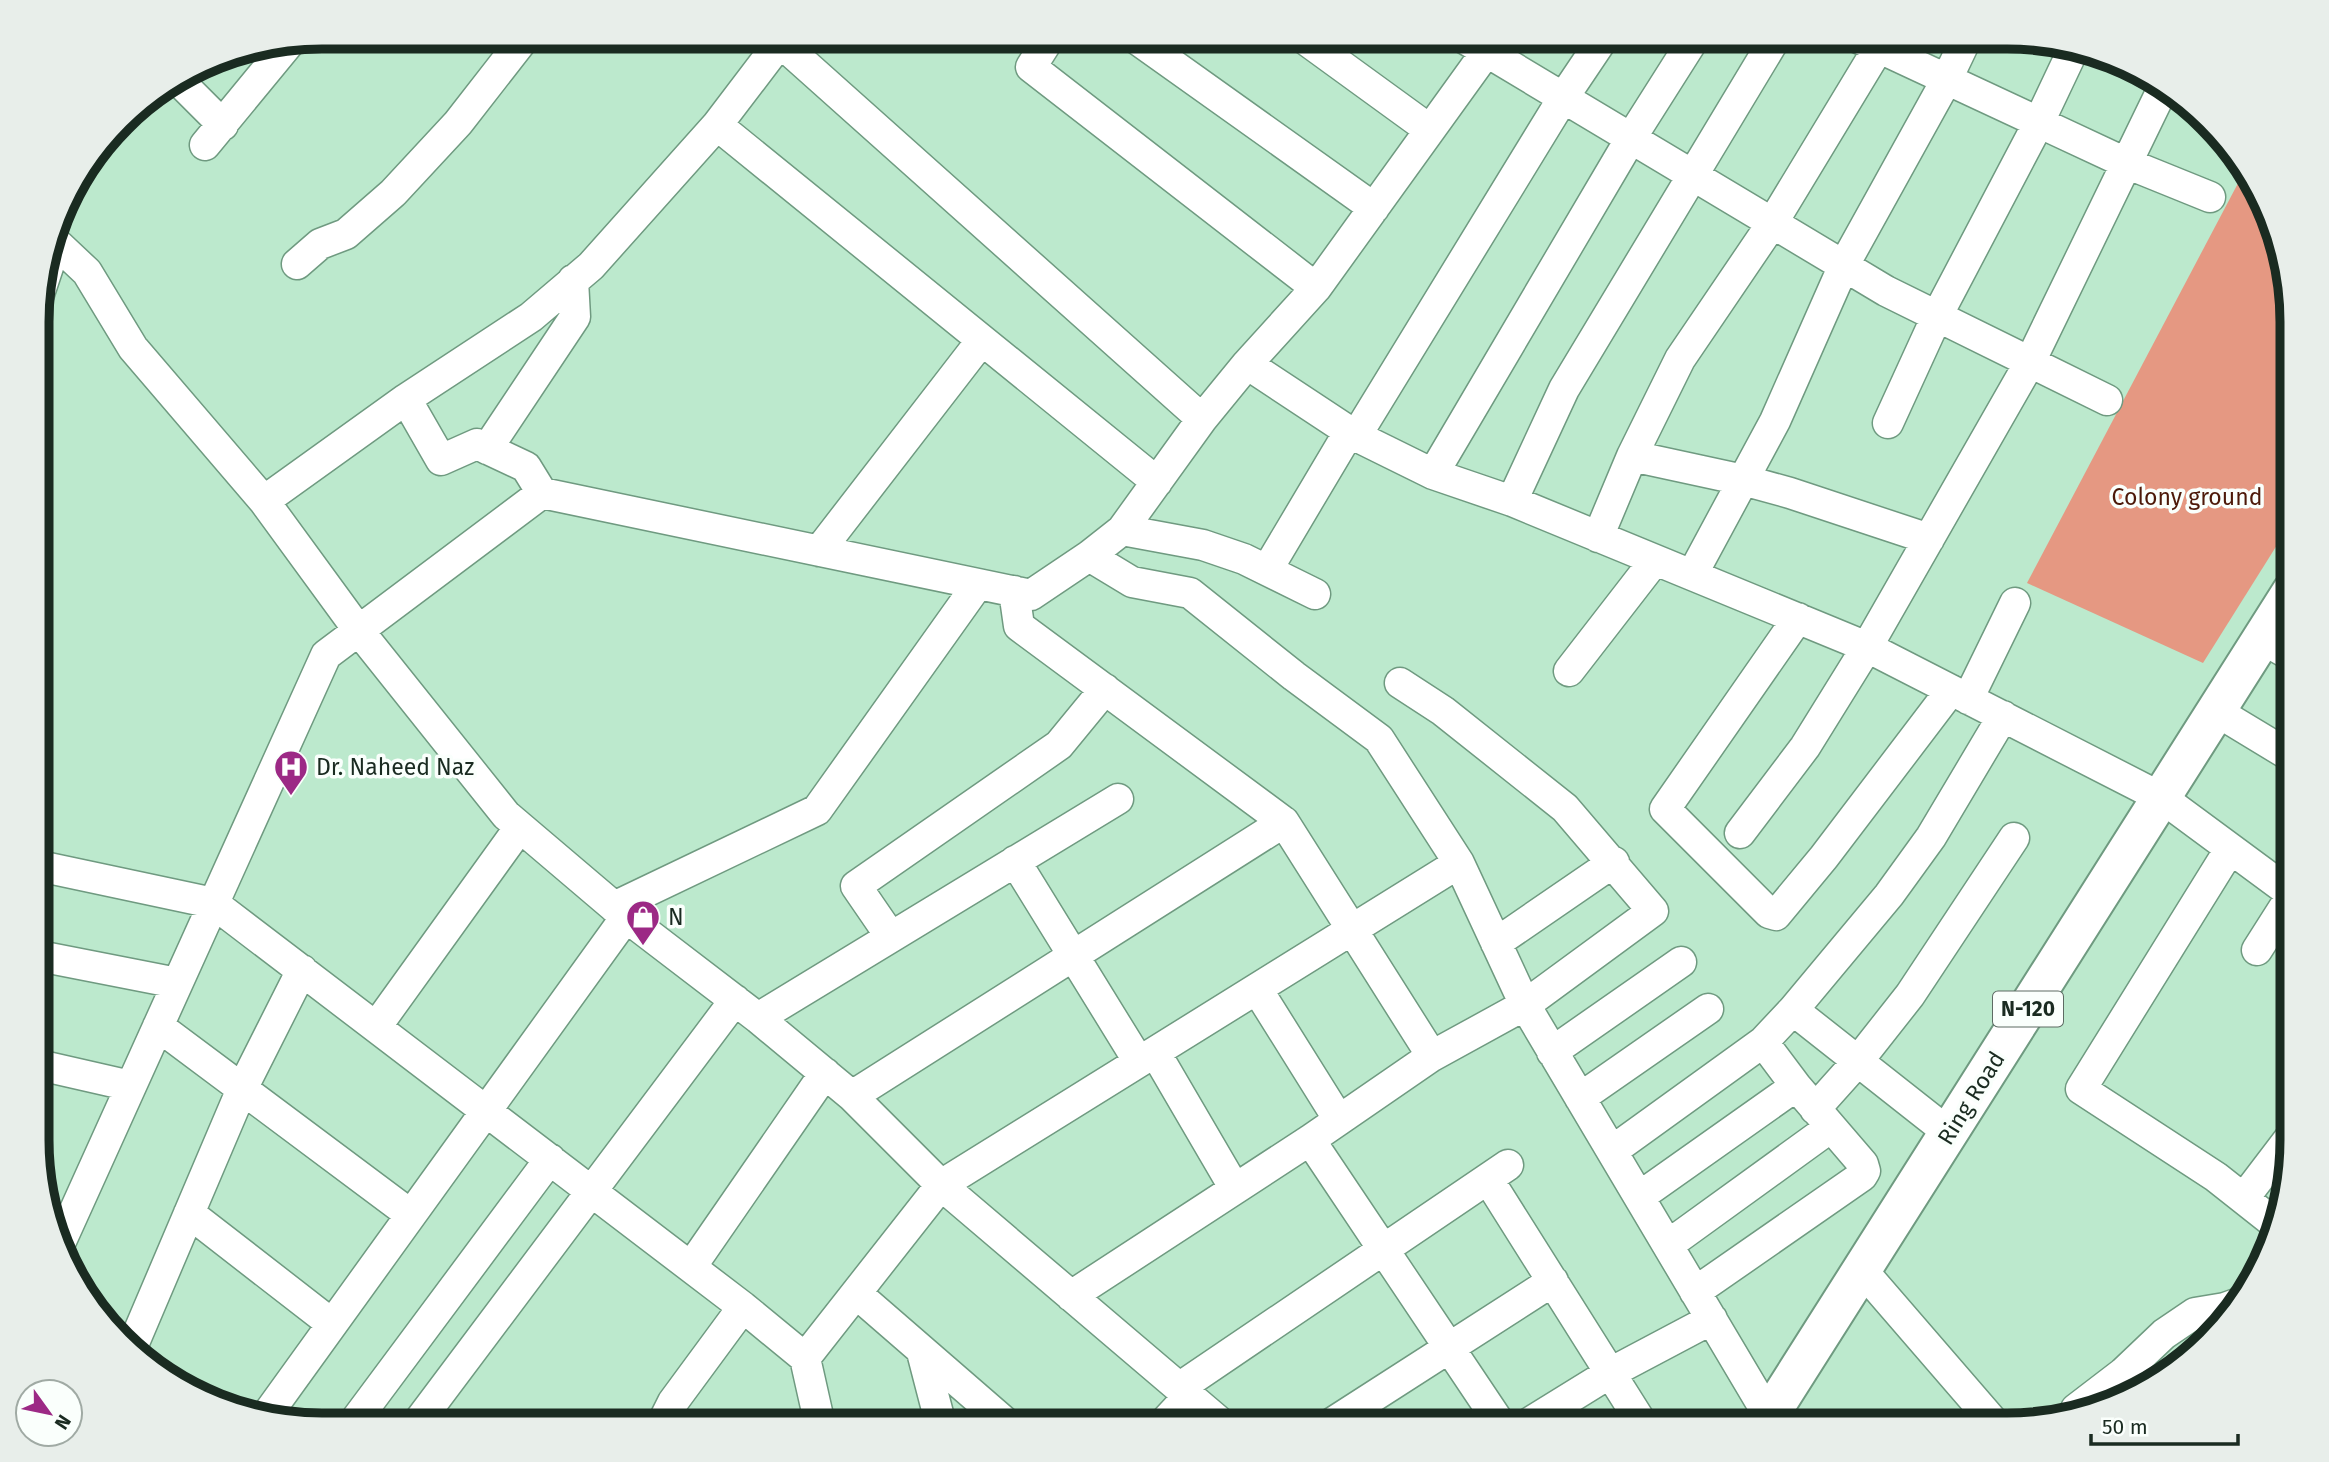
<svg xmlns="http://www.w3.org/2000/svg" width="2329" height="1462" font-family="'Fira Sans',sans-serif">
<rect width="100%" height="100%" fill="#bce9cd"/>
<!-- green -->
<path fill="#e59882" d="M2245,170L2254,180L2292,304V521L2203,663L2027,583Z"/>
<g fill="none" stroke-linecap="round" stroke-linejoin="round">
<!-- minor casing -->
<g stroke="#6f9a80" stroke-width="33">
<path id="minor" d="M1050,37L1031,67L1316,288
M1134,37L1374,208
M1302,37L1430,130
M1462,37L1886,291L2107,400
M1856,37L2126,163L2210,197
M780,42L1202,419
M178,80L223,125
M717,125L1157,482
M205,145L289,43
M53,240L87,272L133,348L264,501L359,631L506,815L626,917L758,1018L852,1096L941,1185L1223,1425
M297,264L320,244L346,234L393,193L458,123L525,37
M39,294L56,243
M1247,364L1316,288L1497,37
M406,399L441,460L477,444L526,467L542,493
M1888,423L1937,316L2039,122L2075,46
M1356,436L1563,98L1604,37
M487,449L575,317L573,280
M1632,456L1743,480L1790,493L1929,539
M1433,474L1631,138L1695,37
M264,501L406,399L531,317L591,266L717,125L784,37
M1512,501L1564,389L1776,37
M1122,530L1203,545L1244,559L1315,594
M1598,537L1632,456L1680,359L1773,222L1885,37
M819,551L982,340
M1089,556L1132,582L1190,593L1294,676L1379,739L1459,863L1525,1005L1769,1416
M1267,570L1349,432
M1692,575L1775,421L1844,265L1947,79L1967,37
M1014,591L1019,626L1284,822L1432,1056
M1798,618L1665,809L1769,913L1776,915L1824,857L1951,690
M2262,639L2292,656
M1569,671L1655,560
M1968,699L2015,603
M2216,711L2292,757
M1740,833L1805,747L1867,647L2030,362L2165,84
M2230,849L2081,1089L2216,1177L2278,1226
M1015,861L1139,1062
M39,866L213,903L743,1307L805,1358L820,1425
M614,907L817,810L978,584
M891,937L856,886L1059,745L1105,689
M1496,943L1614,862
M2257,950L2292,895
M39,956L177,983
M1257,989L1339,1120
M1793,1010L1949,1133
M758,1018L1118,799
M158,1026L411,1215
M376,1027L520,827
M1155,1052L1235,1189
M1552,1052L1681,962
M39,1065L131,1086
M852,1096L1284,822
M1580,1098L1708,1009
M1815,1109L1858,1061L1910,995L2014,838
M1310,1140L1501,1425
M1612,1151L1763,1042L1793,1010L1889,895L1931,837L2003,716
M1488,1179L1643,1425
M1639,1197L1796,1086
M2244,1198L2292,1135
M189,1213L332,1324
M61,1241L326,655L542,493L1031,595L1089,556L1122,530L1202,419L1247,364L1356,436L1433,474L1512,501L1867,647L2162,798L2292,894
M1668,1245L1831,1127
M691,1267L825,1073
M1862,1270L1996,1425
M1695,1292L1862,1176L1865,1171L1863,1164L1796,1086L1763,1042
M857,1294L1008,1425
M1071,1296L1310,1140L1432,1056L1525,1005L1653,911L1565,808L1443,711L1400,683
M133,1345L242,1089L302,970
M922,1352L941,1425
M805,1358L941,1185L1459,863
M1179,1388L1508,1165
M2076,1409L2123,1373L2164,1334L2195,1313L2225,1308L2239,1303
M266,1416L626,917
M352,1425L550,1159
M416,1425L735,1000
M666,1425L665,1418L673,1402L743,1307
M1162,1425L1189,1396
M1329,1425L1553,1281
M1526,1425L1610,1373L1712,1319"/>
</g>
<!-- highway casing -->
<g stroke="#6f9a80" stroke-width="42">
<path id="highway" d="M1761,1425L1769,1416L2292,591"/>
</g>
<!-- minor -->
<use href="#minor" stroke="#fff" stroke-width="30"/>
<!-- highway -->
<use href="#highway" stroke="#fff" stroke-width="38"/>
</g>
<!-- icons -->
<defs>
<g id="hospital-pin" transform="scale(1.75)"><path d="M0 17L-7.5 6A9.5 9.5 0 1 1 7.5 6Z" fill="#9c2985" stroke="#fafffc"/><path d="M-5-5h3v3.5h4V-5h3V5h-3V1.5h-4V5h-3Z" fill="#fff"/></g>
<g id="shop-pin" transform="scale(1.75)"><path d="M0 17L-7.5 6A9.5 9.5 0 1 1 7.5 6Z" fill="#9c2985" stroke="#fafffc"/><path d="M-5-2.5h2.3a2.7 3.5 0 0 1 5.4 0H5L5.5 6h-11ZM-1.5-2.5h3a1.5 2.3 0 0 0-3 0Z" fill="#fff"/></g>
</defs>
<g fill-rule="evenodd">
<use href="#hospital-pin" x="291" y="767"/>
<use href="#shop-pin" x="643" y="917"/>
</g>
<g text-anchor="middle" stroke-width="7" stroke-linejoin="round" paint-order="stroke">
<!-- shield labels -->
<rect fill="#fafffc" stroke="#5d6b63" stroke-width="2" x="1993" y="991.5" width="70" height="35" rx="5"/>
<g font-size="21" font-weight="bold" fill="#1a2b21">
<text x="2028" y="1016">N-120</text>
</g>
<!-- park labels -->
<g font-size="23" fill="#4d1909" stroke="#fafffc">
<text x="2187" y="505">Colony ground</text>
</g>
<!-- poi labels -->
<g font-size="23" fill="#1a2b21" stroke="#fafffc" text-anchor="start">
<text x="316" y="775">Dr. Naheed Naz</text>
<text x="668" y="925">N</text>
</g>
<!-- street labels -->
<g font-size="23" fill="#1a2b21" stroke="#fafffc">
<text transform="translate(1971 1098) rotate(-58)" y="8">Ring Road</text>
</g>
</g>
<!-- crop -->
<path d="M0 0H2329V1462H0ZM322 49H2007A273 273 0 0 1 2280 322V1140A273 273 0 0 1 2007 1413H322A273 273 0 0 1 49 1140V322A273 273 0 0 1 322 49Z" fill="#e8eeea" fill-rule="evenodd"/>
<path fill="none" stroke="#1a2b21" stroke-width="9" d="M322 49H2007A273 273 0 0 1 2280 322V1140A273 273 0 0 1 2007 1413H322A273 273 0 0 1 49 1140V322A273 273 0 0 1 322 49Z"/>
<!-- north arrow -->
<g transform="translate(49 1413) rotate(123)"><circle r="33" fill="#fafffc" stroke="#a0aaa4" stroke-width="2"/>
<path d="M0-5L12 26L0 18L-12 26Z" fill="#9c2985"/>
<text y="-10" font-size="19" font-weight="bold" text-anchor="middle" fill="#1a2b21">N</text>
</g>
<!-- scale -->
<path d="M2091 1434v10h147v-10" fill="none" stroke="#1a2b21" stroke-width="3.5"/>
<text x="2102" y="1434" font-size="21" fill="#1a2b21" stroke="#fafffc" stroke-width="5" paint-order="stroke">50 m</text>
</svg>
